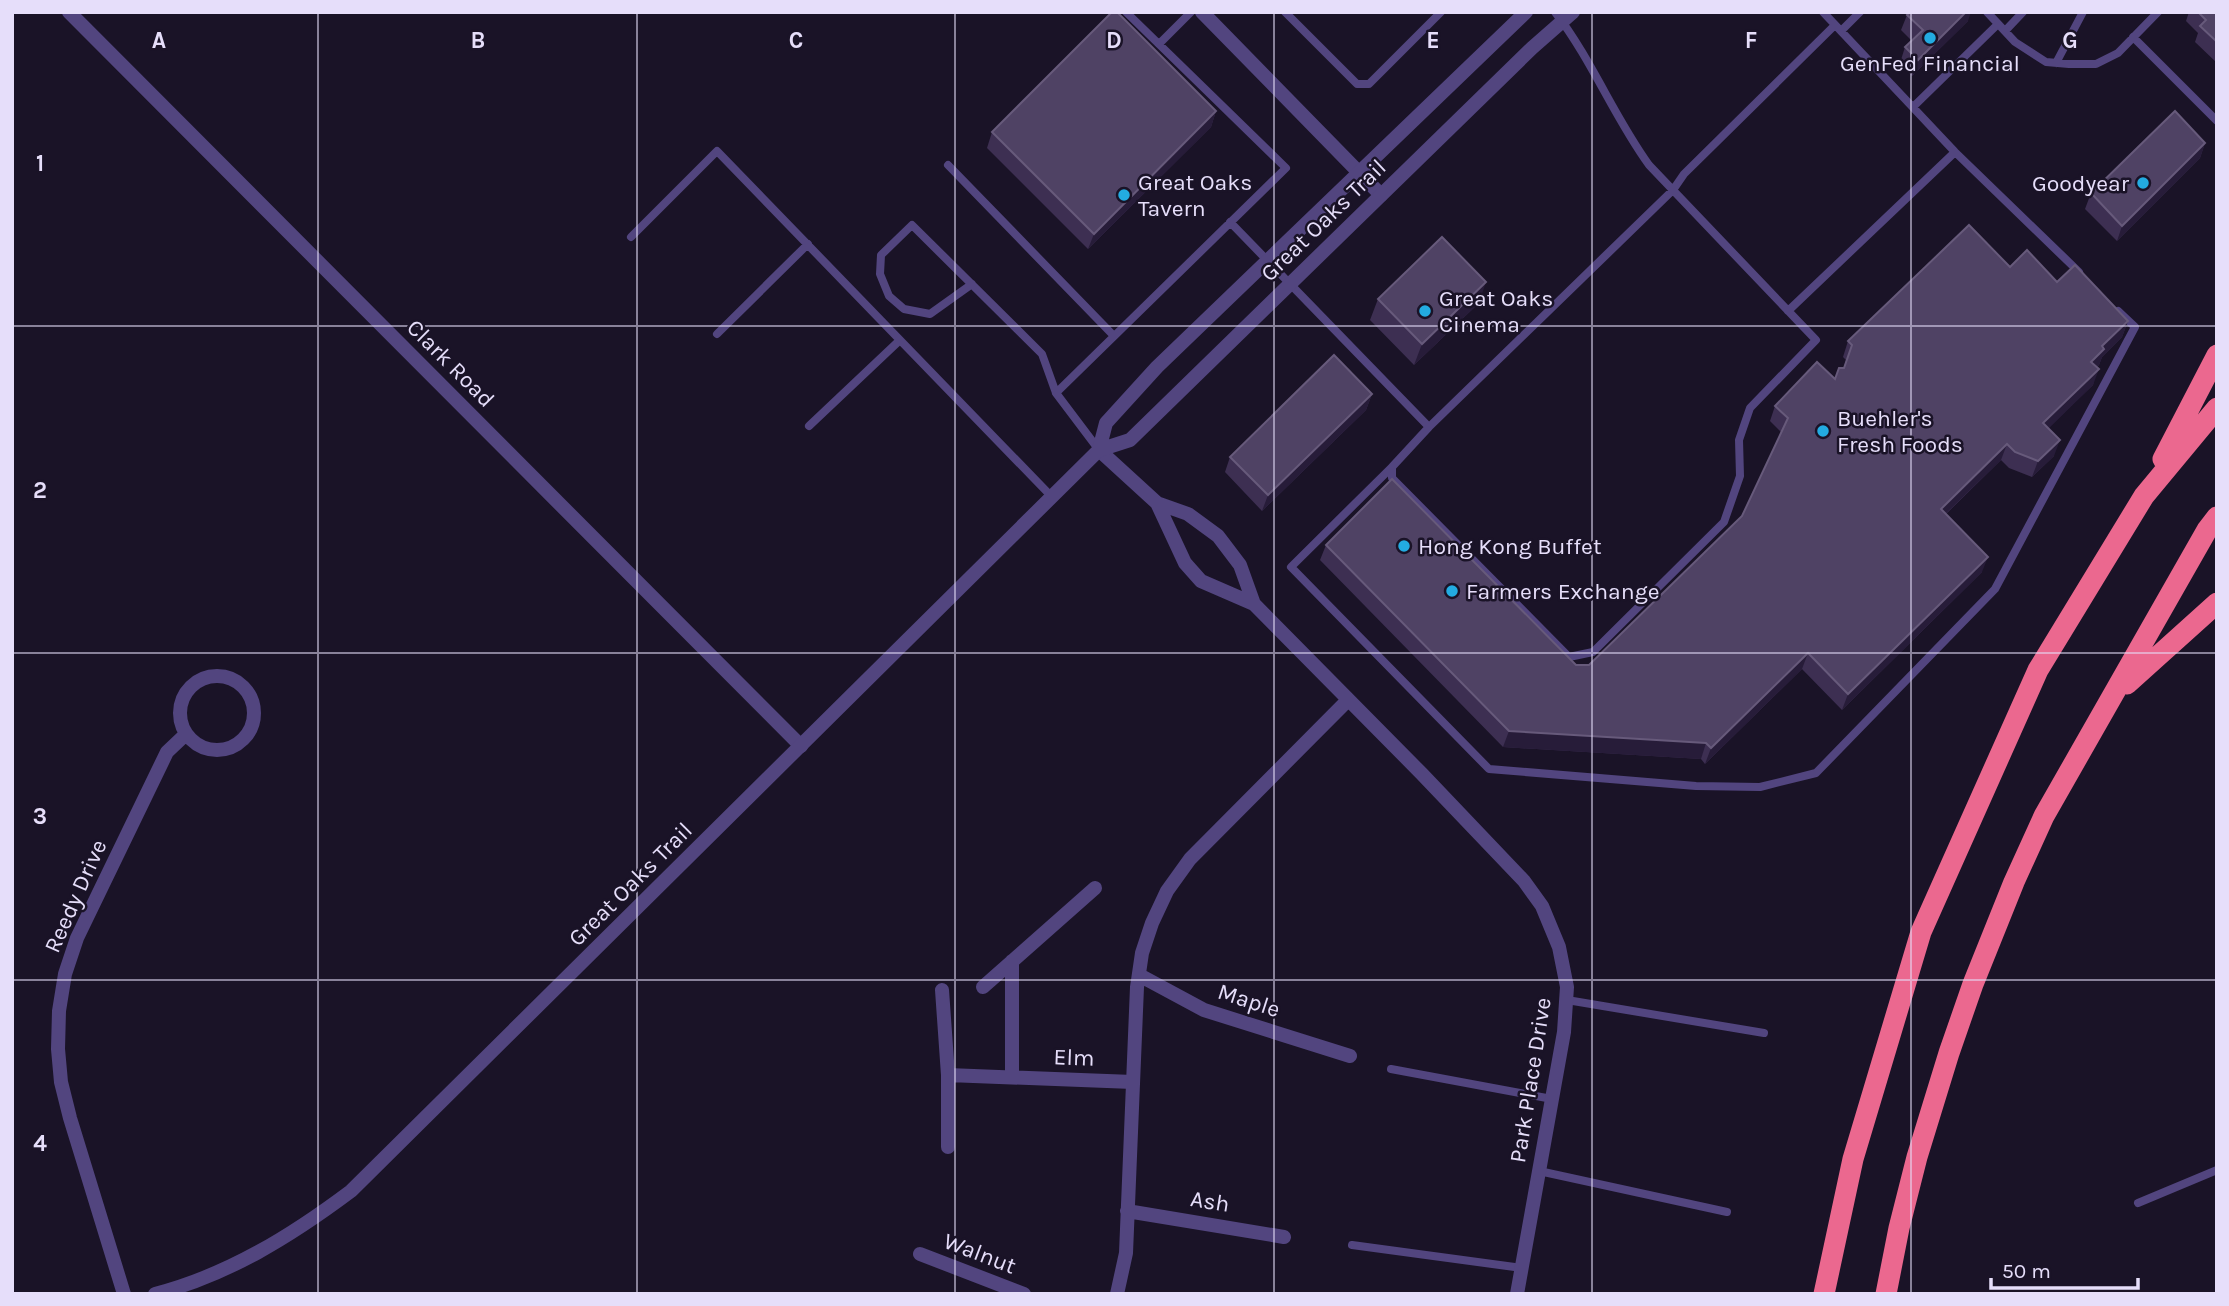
<svg xmlns="http://www.w3.org/2000/svg" width="2229" height="1306" font-family="Karla,sans-serif">
<rect width="100%" height="100%" fill="#1a1327"/>
<g fill="none" stroke-linecap="round" stroke-linejoin="round">
<!-- service -->
<path stroke="#52457f" stroke-width="8" d="M1285,12L1357,84H1369L1441,12
M1823,12L1955,152L2079,272
M1987,12L2015,42L2046,62L2069,64H2096L2118,53L2158,12
M1841,31L1860,12
M2005,31L2023,12
M2133,37L2217,121
M1159,44L1191,12
M2056,63L2083,12
M1913,107L1998,24
M948,165L1114,336
M1230,222L1429,427L1392,467V478L1569,657L1593,652L1724,522L1740,476L1739,440L1750,408L1816,340L1649,165C1614,117 1592,60 1555,12
M631,237L717,151L1052,497
M972,284L930,314L904,309L889,296L880,274L881,255L912,225L1042,354L1056,393L1099,450
M1788,311L1955,152
M717,334L808,244
M1056,393L1286,168L1126,12
M809,426L900,340
M1429,427L1673,190L1684,174L1835,25
M1392,467L1291,567L1489,769L1696,786L1760,787L1816,773L1995,589L2135,327L2118,311
M1567,1000L1764,1033
M1391,1069L1552,1099
M1539,1171L1727,1212
M2138,1203L2217,1170
M1352,1245L1522,1268"/>
<!-- minor -->
<path stroke="#52457f" stroke-width="14" d="M69,12L801,746
M1202,12L1381,195
M1099,450L1157,503L1188,514L1218,536L1240,565L1254,604L1422,774L1524,881L1542,906L1559,947L1567,987L1564,1032L1517,1294
M1157,503L1185,563L1201,581L1254,604
M180 713a37 37 0 1 1 74 0a37 37 0 1 1-74 0Z
M1139,975L1204,1010L1350,1056
M983,987L1095,888
M942,990L948,1075V1147
M948,1075L1133,1082
M1012,1077V961
M1127,1211L1284,1237
M920,1254L1024,1294
M124,1294L70,1118L61,1082L58,1049L59,1011L65,974L77,938L167,752L186,734
M1117,1294L1126,1253L1137,987L1142,953L1152,923L1167,891L1190,859L1348,700"/>
<!-- tertiary -->
<path stroke="#52457f" stroke-width="14" d="M1099,450L1106,423L1157,367L1526,12
M155,1294C228,1275 291,1236 351,1191L1099,450L1130,440L1532,48L1573,12"/>
<!-- motorway -->
<path stroke="#eb688f" stroke-width="21" d="M2163,459L2217,355
M2127,684L2217,603
M1824,1294L1853,1159L1921,932L2038,670L2144,496L2217,408
M1886,1294L1899,1228L1917,1157L1949,1053L1973,984L2014,882L2044,816L2207,530L2217,517"/>
</g>
<!-- wall -->
<path fill="#3d2f52" d="M2189,12H2217V63L2195,42L2198,33L2186,21Z
M1907,15L1968,21L1912,76L1900,63L1905,47L1912,41L1901,30Z
M1216,111L1211,127L1088,249L987,148L992,132Z
M2205,143L2200,158L2117,241L2085,209L2091,193Z
M2010,267L2057,282L2128,321L2122,337L2102,357L2099,365L2097,367L2093,385L2048,428L2054,456L2032,477L2009,468L2001,460L1946,514L1982,572L1842,710L1802,669L1705,764L1701,759L1503,747L1320,560L1326,545L1576,665H1589L1742,516L1781,432L1770,421L1775,406L1835,379L1844,368L1846,360L1843,357L1848,341Z
M1378,299L1479,303L1414,365L1370,320Z
M1372,394L1366,410L1262,511L1225,472L1230,457Z"/>
<!-- shaded-wall -->
<path fill="#271c39" d="M1966,12H1971L1968,21L1912,76L1918,60Z
M1216,111L1211,127L1088,249L1094,234Z
M2205,143L2200,158L2117,241L2122,226Z
M1486,282L1479,303L1414,365L1422,344Z
M2128,321L2122,337L2102,357L2099,365L2086,377L2091,362L2102,346Z
M2099,369L2093,385L2038,439L2043,423Z
M1372,394L1366,410L1262,511L1268,495Z
M2060,440L2054,456L2032,477L2038,461Z
M2007,444L2001,460L1935,524L1941,509Z
M1988,557L1982,572L1842,710L1848,694Z
M1808,653L1802,669L1705,764L1711,748Z
M1509,731L1706,743L1701,759L1503,747Z"/>
<!-- building -->
<path fill="#4f4264" stroke="#675a7b" stroke-width="2" d="M1112,12H1117L1216,111L1094,234L992,132Z
M1910,12H1966L1918,60L1905,47L1923,30L1907,15Z
M2198,12H2217V42L2200,26L2206,20Z
M2175,111L2205,143L2122,226L2091,193Z
M1969,225L2010,267L2027,250L2057,282L2075,265L2128,321L2102,346L2104,349L2091,362L2099,369L2043,423L2060,440L2038,461L2015,452L2007,444L1941,509L1988,557L1848,694L1808,653L1711,748L1706,743L1509,731L1326,545L1392,479L1576,665H1589L1742,516L1788,418L1775,406L1817,362L1835,379L1839,368H1844L1852,345L1848,341Z
M1442,237L1486,282L1422,344L1378,299Z
M1334,355L1372,394L1268,495L1230,457Z"/>
<!-- grid -->
<path fill="none" stroke="#e6defa" stroke-width="2" stroke-opacity="0.55" d="M318,12V1294M637,12V1294M955,12V1294M1274,12V1294M1592,12V1294M1911,12V1294M12,326H2217M12,653H2217M12,980H2217"/>
<!-- markers -->
<g fill="#23abe1" stroke="#1a1327" stroke-width="2.5">
<circle cx="1930" cy="38" r="7"/>
<circle cx="2143" cy="183" r="7"/>
<circle cx="1124" cy="195" r="7"/>
<circle cx="1425" cy="311" r="7"/>
<circle cx="1823" cy="431" r="7"/>
<circle cx="1404" cy="546" r="7"/>
<circle cx="1452" cy="591" r="7"/>
</g>
<g text-anchor="middle" stroke-width="5" stroke-linejoin="round" paint-order="stroke">
<!-- poi labels -->
<g font-size="23" fill="#e6defa" stroke="#1a1327" text-anchor="start">
<text x="1930" y="71" text-anchor="middle">GenFed Financial</text>
<text x="1138" y="190">Great Oaks<tspan x="1138" dy="26">Tavern</tspan></text>
<text x="2129" y="191" text-anchor="end">Goodyear</text>
<text x="1439" y="306">Great Oaks<tspan x="1439" dy="26">Cinema</tspan></text>
<text x="1837" y="426">Buehler's<tspan x="1837" dy="26">Fresh Foods</tspan></text>
<text x="1418" y="554">Hong Kong Buffet</text>
<text x="1466" y="599">Farmers Exchange</text>
</g>
<!-- street labels -->
<g font-size="23" fill="#e6defa" stroke="#1a1327">
<text transform="translate(1323 220) rotate(-44)" y="8">Great Oaks Trail</text>
<text transform="translate(451 363) rotate(45)" y="8">Clark Road</text>
<text transform="translate(630 884) rotate(-45)" y="8">Great Oaks Trail</text>
<text transform="translate(75 896) rotate(-66)" y="8">Reedy Drive</text>
<text transform="translate(1249 1000) rotate(18)" y="8">Maple</text>
<text transform="translate(1074 1057) rotate(2)" y="8">Elm</text>
<text transform="translate(1530 1080) rotate(-81)" y="8">Park Place Drive</text>
<text transform="translate(1210 1201) rotate(9)" y="8">Ash</text>
<text transform="translate(980 1253) rotate(21)" y="8">Walnut</text>
</g>
</g>
<g font-size="23" text-anchor="middle" font-weight="bold" fill="#e6defa" stroke="#1a1327" stroke-width="5" stroke-linejoin="round" paint-order="stroke">
<text x="159" y="48">A</text>
<text x="478" y="48">B</text>
<text x="796" y="48">C</text>
<text x="1114" y="48">D</text>
<text x="1433" y="48">E</text>
<text x="1751" y="48">F</text>
<text x="2070" y="48">G</text>
<text x="40" y="171">1</text>
<text x="40" y="498">2</text>
<text x="40" y="824">3</text>
<text x="40" y="1151">4</text>
</g>
<!-- border -->
<rect width="2229" height="1306" fill="none" stroke="#e6defa" stroke-width="28"/>
<!-- scale -->
<path d="M1991 1278v10h147v-10" fill="none" stroke="#e6defa" stroke-width="3.5"/>
<text x="2002" y="1278" font-size="21" fill="#e6defa" stroke="#1a1327" stroke-width="5" paint-order="stroke">50 m</text>
</svg>
